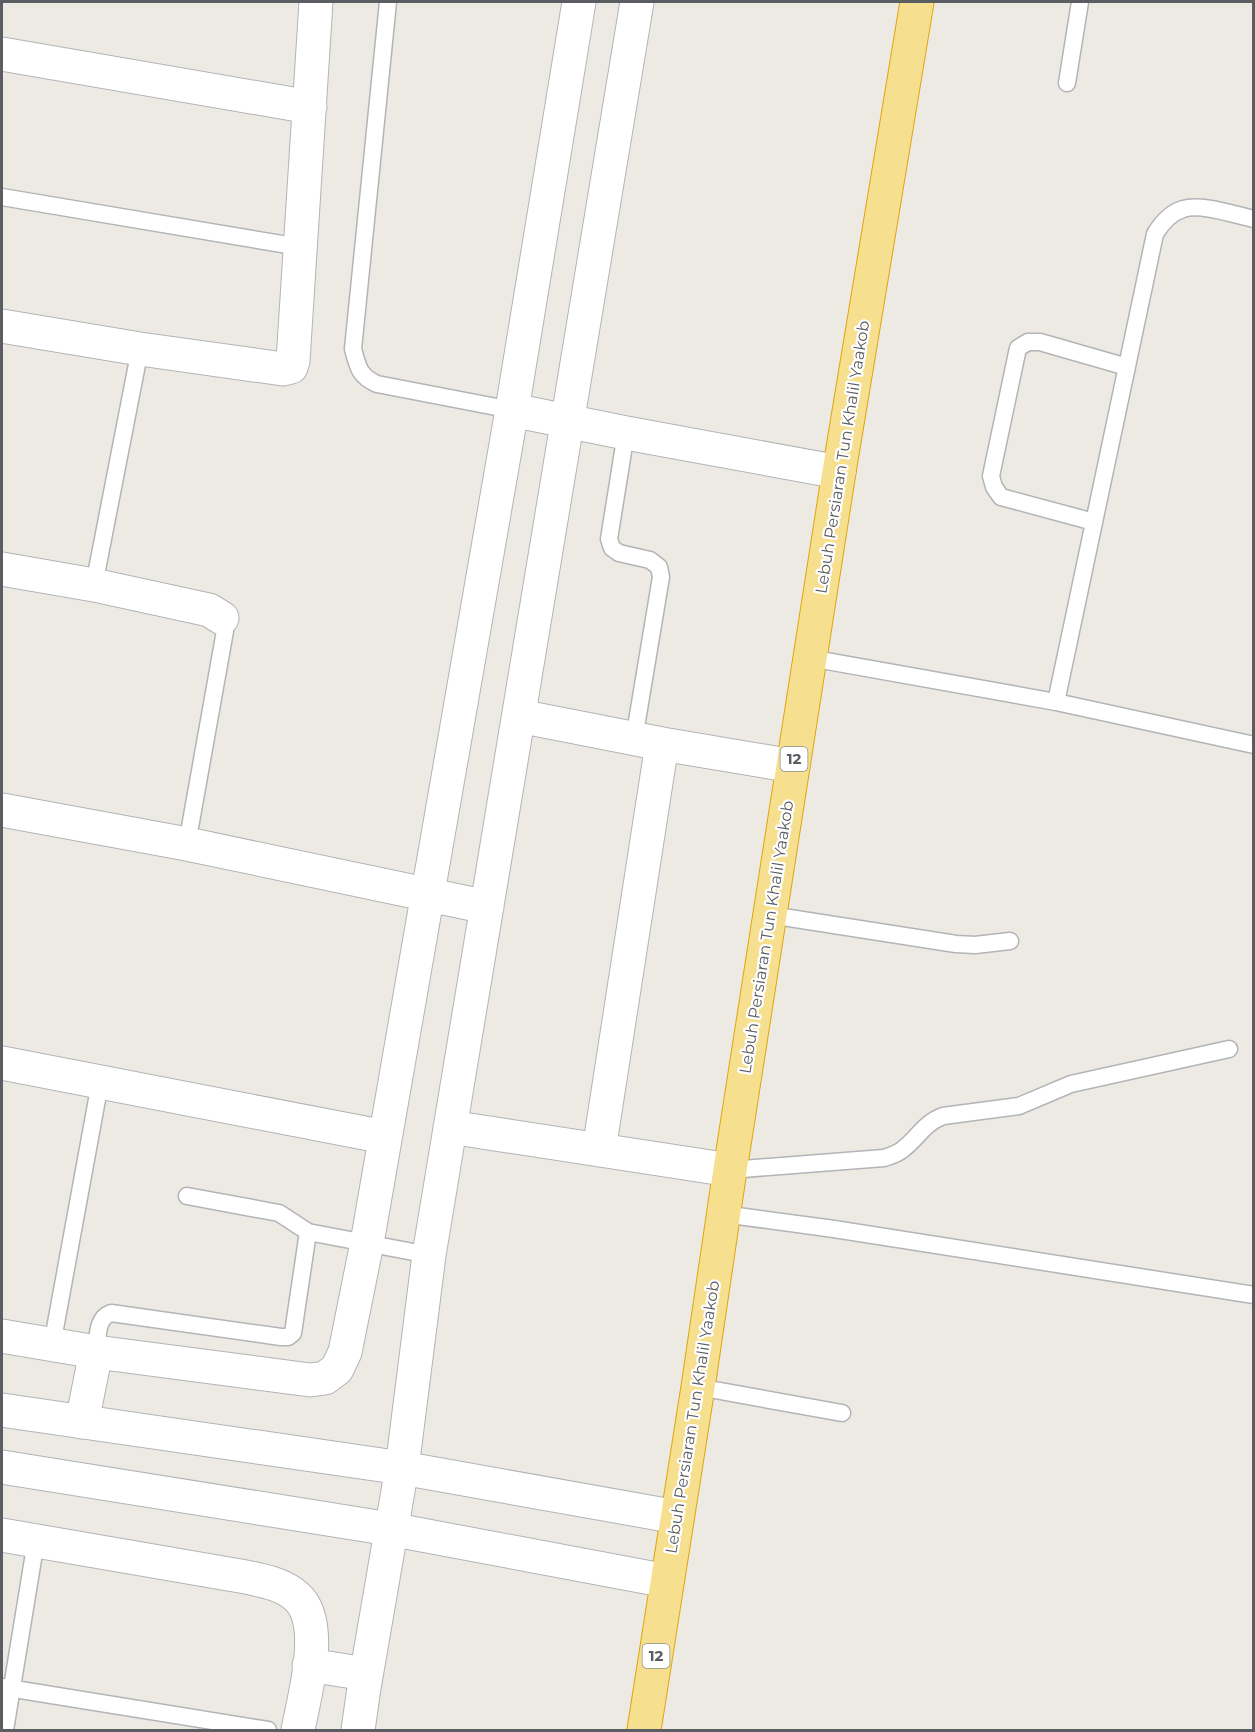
<svg xmlns="http://www.w3.org/2000/svg" width="1255" height="1732" font-family="Montserrat,sans-serif">
<rect width="100%" height="100%" fill="#eceae2"/>
<g fill="none" stroke-linecap="round" stroke-linejoin="round">
<!-- lane casing -->
<g stroke="#b2b4b8" stroke-width="19">
<path id="lane" d="M388,2L353,349C358,367 359,376 377,384L512,410
M1067,83L1080,2
M2,197L300,247
M626,433L609,539L612,548L619,553L650,560L659,567L661,577L634,739
M1094,522L1001,497L994,487L991,476L1018,348L1028,342H1040L1127,367
M94,585L140,349
M810,658L1056,702L1254,745
M1056,702L1155,234C1161,224 1170,213 1183,209C1201,203 1235,215 1254,219
M187,844L225,631L222,618
M770,915L956,944L975,945L1010,941
M730,1170L884,1158C890,1156 897,1154 902,1150C917,1139 924,1123 943,1116L1019,1106L1071,1084L1229,1049
M187,1196L279,1213L308,1232L429,1255
M723,1214L834,1229L1254,1295
M52,1345L100,1083
M96,1352C98,1338 96,1318 111,1313L281,1337H288L293,1333L308,1232
M698,1387L842,1413
M2,1687L268,1730
M5,1730L36,1541"/>
</g>
<!-- street casing -->
<g stroke="#b2b4b8" stroke-width="35">
<path id="street" d="M2,54L310,107
M2,326L140,349L283,369L291,367L293,361L316,2
M512,410L626,433L839,472
M2,569L94,585L209,610L222,618
M519,716L662,744L793,766
M2,810L187,844L487,907
M2,1063L385,1137
M450,1127L730,1170
M599,1150L662,744
M2,1336L96,1352L310,1380L325,1378L337,1369L345,1352L367,1243L512,410L579,2
M82,1422L96,1352
M2,1535L246,1577C264,1581 283,1584 297,1597C326,1623 304,1697 298,1730
M309,1665L366,1674
M358,1730L364,1688L402,1468L429,1255L637,2"/>
</g>
<!-- secondary casing -->
<g stroke="#b1b4b9" stroke-width="35">
<path id="secondary" d="M2,1410L402,1468L677,1517
M2,1467L390,1529L667,1581"/>
</g>
<!-- highway casing -->
<g stroke="#dfa50e" stroke-width="35">
<path id="highway" d="M644,1730L698,1387L730,1170L839,472L917,2"/>
</g>
<!-- lane -->
<use href="#lane" stroke="#fff" stroke-width="16"/>
<!-- street -->
<use href="#street" stroke="#fff" stroke-width="33"/>
<!-- secondary -->
<use href="#secondary" stroke="#fff" stroke-width="33"/>
<!-- highway -->
<use href="#highway" stroke="#f6df8f" stroke-width="33"/>
</g>
<g text-anchor="middle" stroke-width="4.5" stroke-linejoin="round" paint-order="stroke">
<!-- shield labels -->
<g fill="#fff" stroke="#8c8e91" stroke-width="1.5">
<rect x="780.5" y="747" width="27" height="24" rx="4.5"/>
<rect x="642.5" y="1644" width="27" height="24" rx="4.5"/>
</g>
<g font-size="15" font-weight="bold" fill="#5a5d62">
<text x="794" y="764">12</text>
<text x="656" y="1661">12</text>
</g>
<!-- street labels -->
<g font-size="16" fill="#5a5d62" stroke="#fff">
<text transform="translate(842 457) rotate(-81)" y="6">Lebuh Persiaran Tun Khalil Yaakob</text>
<text transform="translate(766 937) rotate(-81)" y="6">Lebuh Persiaran Tun Khalil Yaakob</text>
<text transform="translate(692 1417) rotate(-81)" y="6">Lebuh Persiaran Tun Khalil Yaakob</text>
</g>
</g>
<!-- border -->
<rect width="1255" height="1732" fill="none" stroke="#5a5d62" stroke-width="6"/>
</svg>
